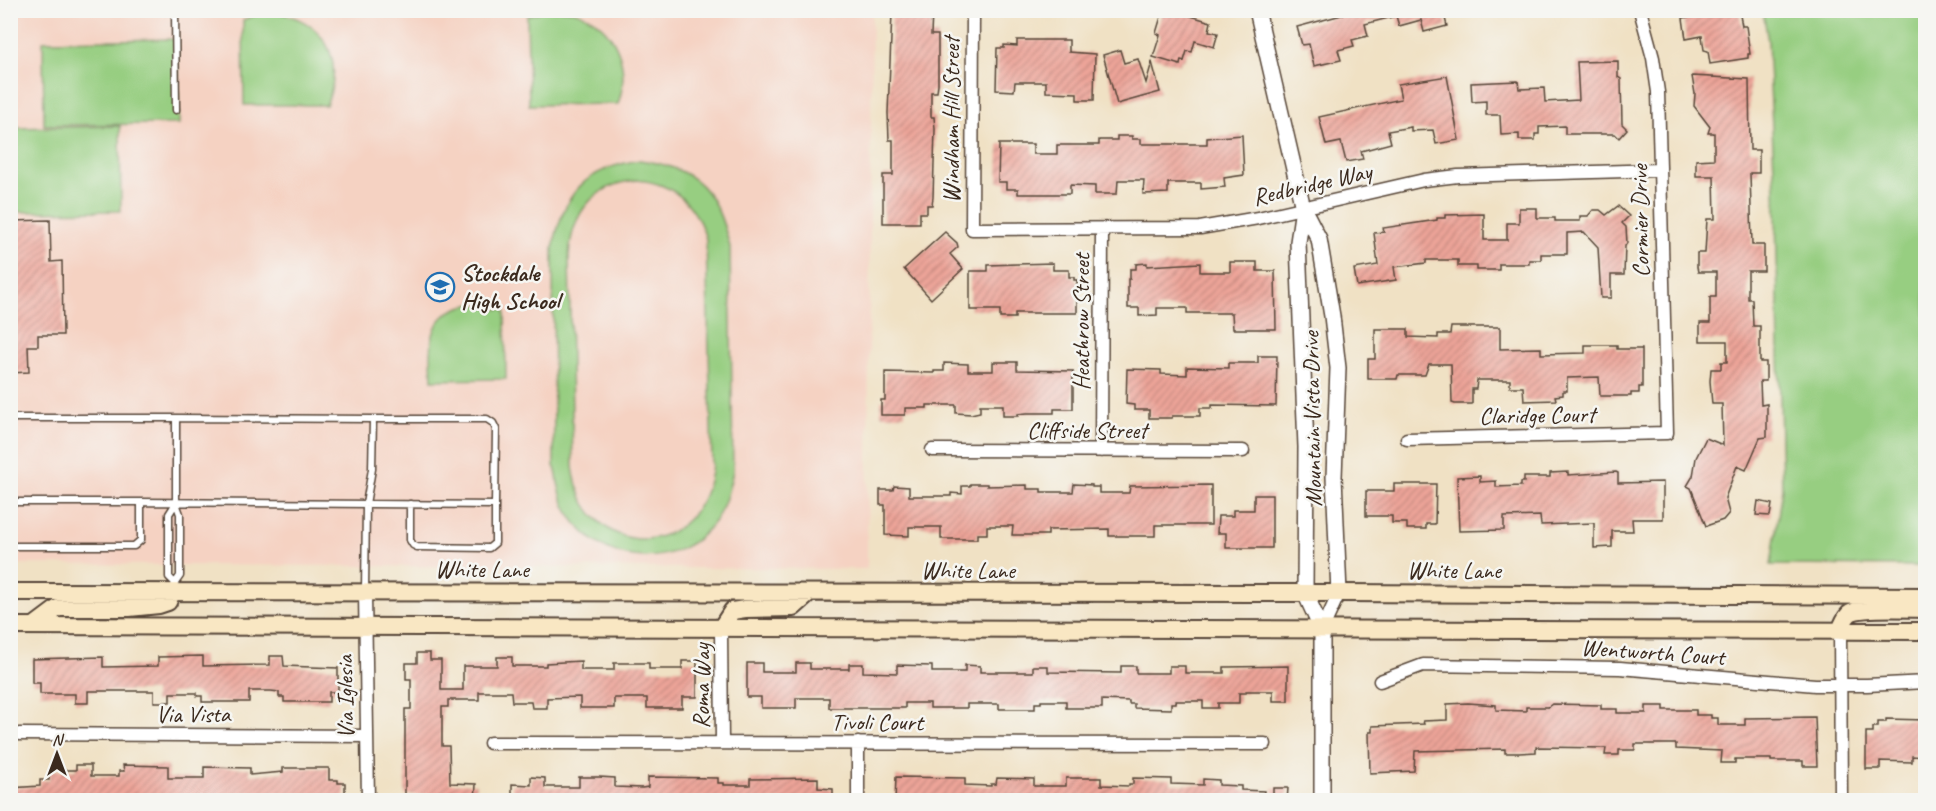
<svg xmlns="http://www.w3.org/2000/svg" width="1936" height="811" font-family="Caveat,sans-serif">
<defs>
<pattern id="building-hatch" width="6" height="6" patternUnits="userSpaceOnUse" patternTransform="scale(1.5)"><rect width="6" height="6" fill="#eda499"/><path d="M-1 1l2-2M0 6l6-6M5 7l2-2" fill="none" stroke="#c1867c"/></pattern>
</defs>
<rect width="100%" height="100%" fill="#f6f6f2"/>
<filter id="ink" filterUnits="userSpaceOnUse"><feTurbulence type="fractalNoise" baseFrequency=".0167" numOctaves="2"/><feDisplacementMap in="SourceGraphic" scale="12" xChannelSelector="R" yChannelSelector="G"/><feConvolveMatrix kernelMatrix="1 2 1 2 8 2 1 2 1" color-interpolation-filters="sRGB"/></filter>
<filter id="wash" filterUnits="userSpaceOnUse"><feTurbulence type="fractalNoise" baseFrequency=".008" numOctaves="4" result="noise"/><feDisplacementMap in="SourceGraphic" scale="24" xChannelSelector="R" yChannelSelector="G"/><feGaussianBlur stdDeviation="1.35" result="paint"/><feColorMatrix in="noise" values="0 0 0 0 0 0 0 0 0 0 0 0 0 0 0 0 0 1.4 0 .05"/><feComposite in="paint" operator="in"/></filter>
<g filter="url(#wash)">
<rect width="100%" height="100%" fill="#f0e1c4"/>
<!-- built -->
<path fill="#f5d2c2" d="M11,11H872L867,569L11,564Z"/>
<!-- green -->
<path fill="#97ce81" stroke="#697c50" stroke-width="1.5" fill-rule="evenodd" d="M543,11C554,10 566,9 576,12C617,25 631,67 618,104L529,105L527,16Z
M1763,11H1925V566L1771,565L1782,488L1776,213L1768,41Z
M274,12C324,20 346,58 326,105H244L243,20L258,14Z
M178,39L179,124L44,125L43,41Z
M120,126L121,211L11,212V128Z
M640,160C699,168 716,192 730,247L733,471C729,489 725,507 714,522C680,568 613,568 577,525C568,514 561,498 558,483C557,477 557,471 554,466L553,249C563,193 584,169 640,160ZM637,180C674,183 696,205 706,239L712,464C702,562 587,565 573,467L569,256C572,213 593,185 637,180Z
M473,304L493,309H505L506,379L432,380C430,342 427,311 473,304Z"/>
<g id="blocks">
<!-- building -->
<path fill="url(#building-hatch)" d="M1163,10H1171L1211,22L1209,31L1218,33L1214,47L1195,41L1192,52L1187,51L1184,61L1181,60L1180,65L1153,57L1160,35L1156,33Z
M1360,10H1443L1447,26L1424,32L1421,20L1399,26L1396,16L1365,24L1368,36L1352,40L1354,46L1338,50L1341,60L1314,66L1309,44L1302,45L1297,27Z
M1706,10H1739L1742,26H1746L1750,54H1748V58L1710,64L1708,51L1704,50L1702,36L1686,39L1683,18L1706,14Z
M892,12H932L931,35H938V84L937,92H931V117H934L935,129L933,197L932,205H927V213H920V223H883V175H893V140H889L888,113Z
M1017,40H1069V52L1095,54L1094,100H1077V93L1046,92V82H1015L1014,91L996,90L997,48H1004V45L1017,46Z
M1120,50L1124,63L1138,59L1146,83L1152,62L1160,92L1117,104L1103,55Z
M1618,61V77L1621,79L1622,124L1627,129L1619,138L1615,134H1565V126L1539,127V134H1535V140H1519V134L1501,135L1500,115H1486V101L1472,102L1471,83L1518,81L1519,89L1544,88L1545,102L1579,100L1577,62Z
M1447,76L1459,140L1436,144L1433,130L1411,131V127L1388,131L1391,143L1361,151L1363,159L1346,162L1341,142L1326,145L1319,117L1401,99L1398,84Z
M1692,76L1749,79L1750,150H1759V173H1750L1752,245H1764V271H1748V299H1752L1753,326H1760V362H1766V381H1760L1761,405L1767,404V437L1760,438L1746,470L1737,466L1725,498L1729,513L1723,520L1706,526L1691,488L1687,486L1693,476L1696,458L1706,438L1723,445L1722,404H1712L1710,381L1711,369H1721V362H1727V341H1700V323H1710V297H1716V272H1698L1697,267V253H1705L1707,219H1715L1714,176H1696V160L1714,159V133H1708L1710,127L1694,106L1695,94Z
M1242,135L1244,175L1224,178L1225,187L1201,189V183H1168V193L1143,194L1144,180H1118L1117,194H1095V186L1070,185V194H1018V189H1006V182H998L999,144H1033V154H1057V145H1099V140H1117V136H1132V139H1141V144H1207V138Z
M1618,206L1629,216L1622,223L1626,227L1627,243L1625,246L1624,275H1611V298H1601L1598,247L1584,232L1567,233V254H1541V260H1529V264H1499V270H1477V266H1458V260H1426V263L1394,267L1396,280L1357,286L1354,269L1378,265L1374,233L1384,232L1383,228L1437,220V218H1445V215L1484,214V240H1507V223H1519V208H1537V218H1555V221H1580V216H1588L1593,210H1600L1606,215Z
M50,220L51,262L62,261L63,335H38V346H28L29,372L10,373V221Z
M945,232L957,243L958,247L950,254L963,269L931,299L904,269Z
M1230,262H1257V271H1275L1276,329H1233L1232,313H1187V308H1157V315L1139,316V308H1128V279H1130V269H1136V264L1147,263V266L1200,263V272H1230Z
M1053,263V270H1069V277H1074V280H1077V313H1015V318H1000V310H970V271H988V265Z
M1451,327H1500V349L1541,348V354L1585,353V345H1617V349H1642V387H1639V393H1631V396H1600L1599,377L1567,378V391H1563V395L1555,396L1556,400L1524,401L1523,387H1510V380H1477L1476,389H1472V404H1455L1452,403L1451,364H1429L1425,375H1398L1397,379H1368V359H1375V329H1408V337L1438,338V334H1450Z
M1258,356H1277L1276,406L1212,405V408H1200V416H1172V418H1149V410H1134V405L1126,404L1127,369L1161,370V374L1187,375V367L1228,368V363H1258Z
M993,362H1017V370L1073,371V409H1054V413H1027L1018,414V416H1003V405H980V412L971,414L956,413V405H927V408H905V415H881V400H885V372L934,373V371H944V363L968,364V371H993Z
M1568,472V475L1616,472L1618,473V483L1663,482V519H1632L1633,531H1612V547L1594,548V523L1541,525L1540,516L1504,517V530L1459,531L1457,477L1480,476V482L1496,481V487L1521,486V482H1524V477H1550V473Z
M970,484H987V486L1027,485V489H1041V492H1073L1074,484L1092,485V487H1099V493H1129L1130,486L1211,485V525H1155V536H1109V529L1048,530V535H1012L1013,526H987V534H977V539H941V527H909V536L885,535V505H880V490H893L894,486L909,487V496H951V493L962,494V486H970Z
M1394,484H1436L1435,524H1426V529H1407V523H1392V516H1366V491H1394Z
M1254,495H1272V548H1226V533H1217L1218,516H1233V510H1254Z
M1758,501L1772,504L1770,516L1756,515Z
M417,653H430V660H441V690H463V666H497V657H512V666H546V663L581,661V670H614V663H649V669H682V661H697V697H682V708H647V698H614V708H580V697L547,698V708H532L531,702H512L511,692H479V700H448V707H442V746H449L450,783L476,784L475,801H461V796L405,795V709H411V679H406V663H417Z
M203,656V666L270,665V656H283L284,666L338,668V692H329V702H284V697H279V692L271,691H249V702H202V696H197V693H170V702H154V691H88V703H75V694H40V683H32V659L103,657V667L158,666V657Z
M747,663H762V672H796V663H810V669H849V664H863V672L897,673V665L932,666V672H965V665L980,666V672H1033V666H1048V672L1121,673V666H1136V673H1169V666H1185V673H1224V667L1288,666V701H1273V691H1246V693H1239V703H1218V708H1203V701H1176V703H1171V709L1134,708V704H1129V701L1102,700V708H1066V701H1041V703H1035V709H999V704H967V708H930V703H905V708H829V698H796V708H761V697H747Z
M1468,703L1496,705V710L1526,711V707H1548L1552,704L1601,705V709H1617V713H1646V706H1664V710H1696V715H1711V718H1718V725H1745V718L1815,717L1817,766H1803V761H1771V759H1735V763H1721L1722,751L1676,749V744H1635V750H1619V755H1605L1606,748L1536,747V752L1519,753H1505V749L1415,751L1414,771L1370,773L1369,732H1372V726L1424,724L1423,721L1447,720V704Z
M1886,719L1926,720V757L1912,756V762L1880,761V769H1866V732H1873V727H1878V722H1886Z
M76,765H91V776H119V771H124L123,765L168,766V778H204V767L250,768V775L283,772V768H329V780H338V783H345V801H10V788L40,786V780H49V770H76Z
M531,777L545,778V787H579V777H599L615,778V787L642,788L648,787V777L718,778V783H724V785H750V779L818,778V788L833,789V801H512V784L531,785Z
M896,777L965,778V785L991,786V784H996L997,778L1034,779V786H1066V778H1101V785L1129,786V784H1133V778L1171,779V784L1203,785V779L1219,780V785L1241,786V790L1264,791L1263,801H895Z
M1273,788H1288L1287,801H1273Z"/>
</g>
</g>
<g filter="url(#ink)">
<use href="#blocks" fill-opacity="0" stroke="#564537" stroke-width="1.5"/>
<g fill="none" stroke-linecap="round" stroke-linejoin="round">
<!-- service casing -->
<g stroke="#564537" stroke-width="9">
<path id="service" d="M175,10L176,110
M10,418H176V503
M176,418L373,419
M10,502H141
M10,546H134L141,540V502L495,505V543L489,548L417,547L413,545L410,540V504
M173,589L175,583L180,576V514L176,503L169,514V577L175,583
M365,592L366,504L372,469L373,419H487L493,423L496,429L495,505"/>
</g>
<!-- minor casing -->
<g stroke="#564537" stroke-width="15">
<path id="minor" d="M973,10L972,229L1200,228L1258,218L1424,180L1458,176L1660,170
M1407,439L1667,433L1658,92L1653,58L1640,10
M932,450L1243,451
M1101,451L1102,229
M365,593L368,800
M721,628L722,743
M1322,630L1339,593
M1840,631L1841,800
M1380,681L1423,665L1620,668L1815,685H1867L1926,682
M19,734L367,736
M490,743L1265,744
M858,800V743"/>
</g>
<!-- tertiary casing -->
<g stroke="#564537" stroke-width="18">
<path id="tertiary" d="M1257,10L1303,208L1319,239L1332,316L1338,368L1334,477L1339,593
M1303,208L1298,242L1306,447L1305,593L1322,630V800"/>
</g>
<!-- secondary casing -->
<g stroke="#564537" stroke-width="20">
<path id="secondary" d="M10,592L1339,593L1926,596
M10,626L1926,631
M34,626L58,608H129L159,605L168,602L172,593
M721,628L732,611L745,609L793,608L809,594
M1840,631C1842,625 1845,618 1849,614C1859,606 1911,609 1926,609"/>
</g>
<!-- service -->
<use href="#service" stroke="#fff" stroke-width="6"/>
<!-- minor -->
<use href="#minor" stroke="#fff" stroke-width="12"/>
<!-- tertiary -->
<use href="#tertiary" stroke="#fff" stroke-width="15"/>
<!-- secondary -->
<use href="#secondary" stroke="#f9e7c3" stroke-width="16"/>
</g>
</g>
<!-- icons -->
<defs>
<g id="school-ring" transform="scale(1.5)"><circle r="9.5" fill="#f6f6f2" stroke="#1f6fb2" stroke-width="1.5"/><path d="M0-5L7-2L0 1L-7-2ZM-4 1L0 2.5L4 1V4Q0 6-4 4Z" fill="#1f6fb2"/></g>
</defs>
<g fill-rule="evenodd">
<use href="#school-ring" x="440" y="287"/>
</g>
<g text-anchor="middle" stroke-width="5" stroke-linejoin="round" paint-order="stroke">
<!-- street labels -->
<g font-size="24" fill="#3b2a1e" stroke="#f6f6f2">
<text transform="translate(951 120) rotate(-90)" y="8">Windham Hill Street</text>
<text transform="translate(1312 184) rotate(-13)" y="8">Redbridge Way</text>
<text transform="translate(1640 221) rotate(-91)" y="8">Cormier Drive</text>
<text transform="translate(1081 322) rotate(-90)" y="8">Heathrow Street</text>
<text transform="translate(1537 415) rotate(-1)" y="8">Claridge Court</text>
<text transform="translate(1312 419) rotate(-91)" y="8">Mountain Vista Drive</text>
<text x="1087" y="438">Cliffside Street</text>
<text x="482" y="577">White Lane</text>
<text x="968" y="578">White Lane</text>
<text x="1454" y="578">White Lane</text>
<text transform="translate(1653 652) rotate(4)" y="8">Wentworth Court</text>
<text transform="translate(701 686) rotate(-90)" y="8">Roma Way</text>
<text transform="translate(345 697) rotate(-91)" y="8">Via Iglesia</text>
<text x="193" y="722">Via Vista</text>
<text x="877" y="730">Tivoli Court</text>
</g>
<!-- poi labels -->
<g font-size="24" font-weight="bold" fill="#3b2a1e" stroke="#f6f6f2" text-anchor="start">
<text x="461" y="281">Stockdale<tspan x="461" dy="28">High School</tspan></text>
</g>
</g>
<!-- margin -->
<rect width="1936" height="811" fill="none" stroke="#f6f6f2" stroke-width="36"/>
<!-- north arrow -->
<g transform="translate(57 754)" stroke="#f6f6f2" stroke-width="4.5" paint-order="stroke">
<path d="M0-4.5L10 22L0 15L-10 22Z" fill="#3b2a1e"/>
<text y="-9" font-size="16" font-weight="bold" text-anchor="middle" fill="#3b2a1e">N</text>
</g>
</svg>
